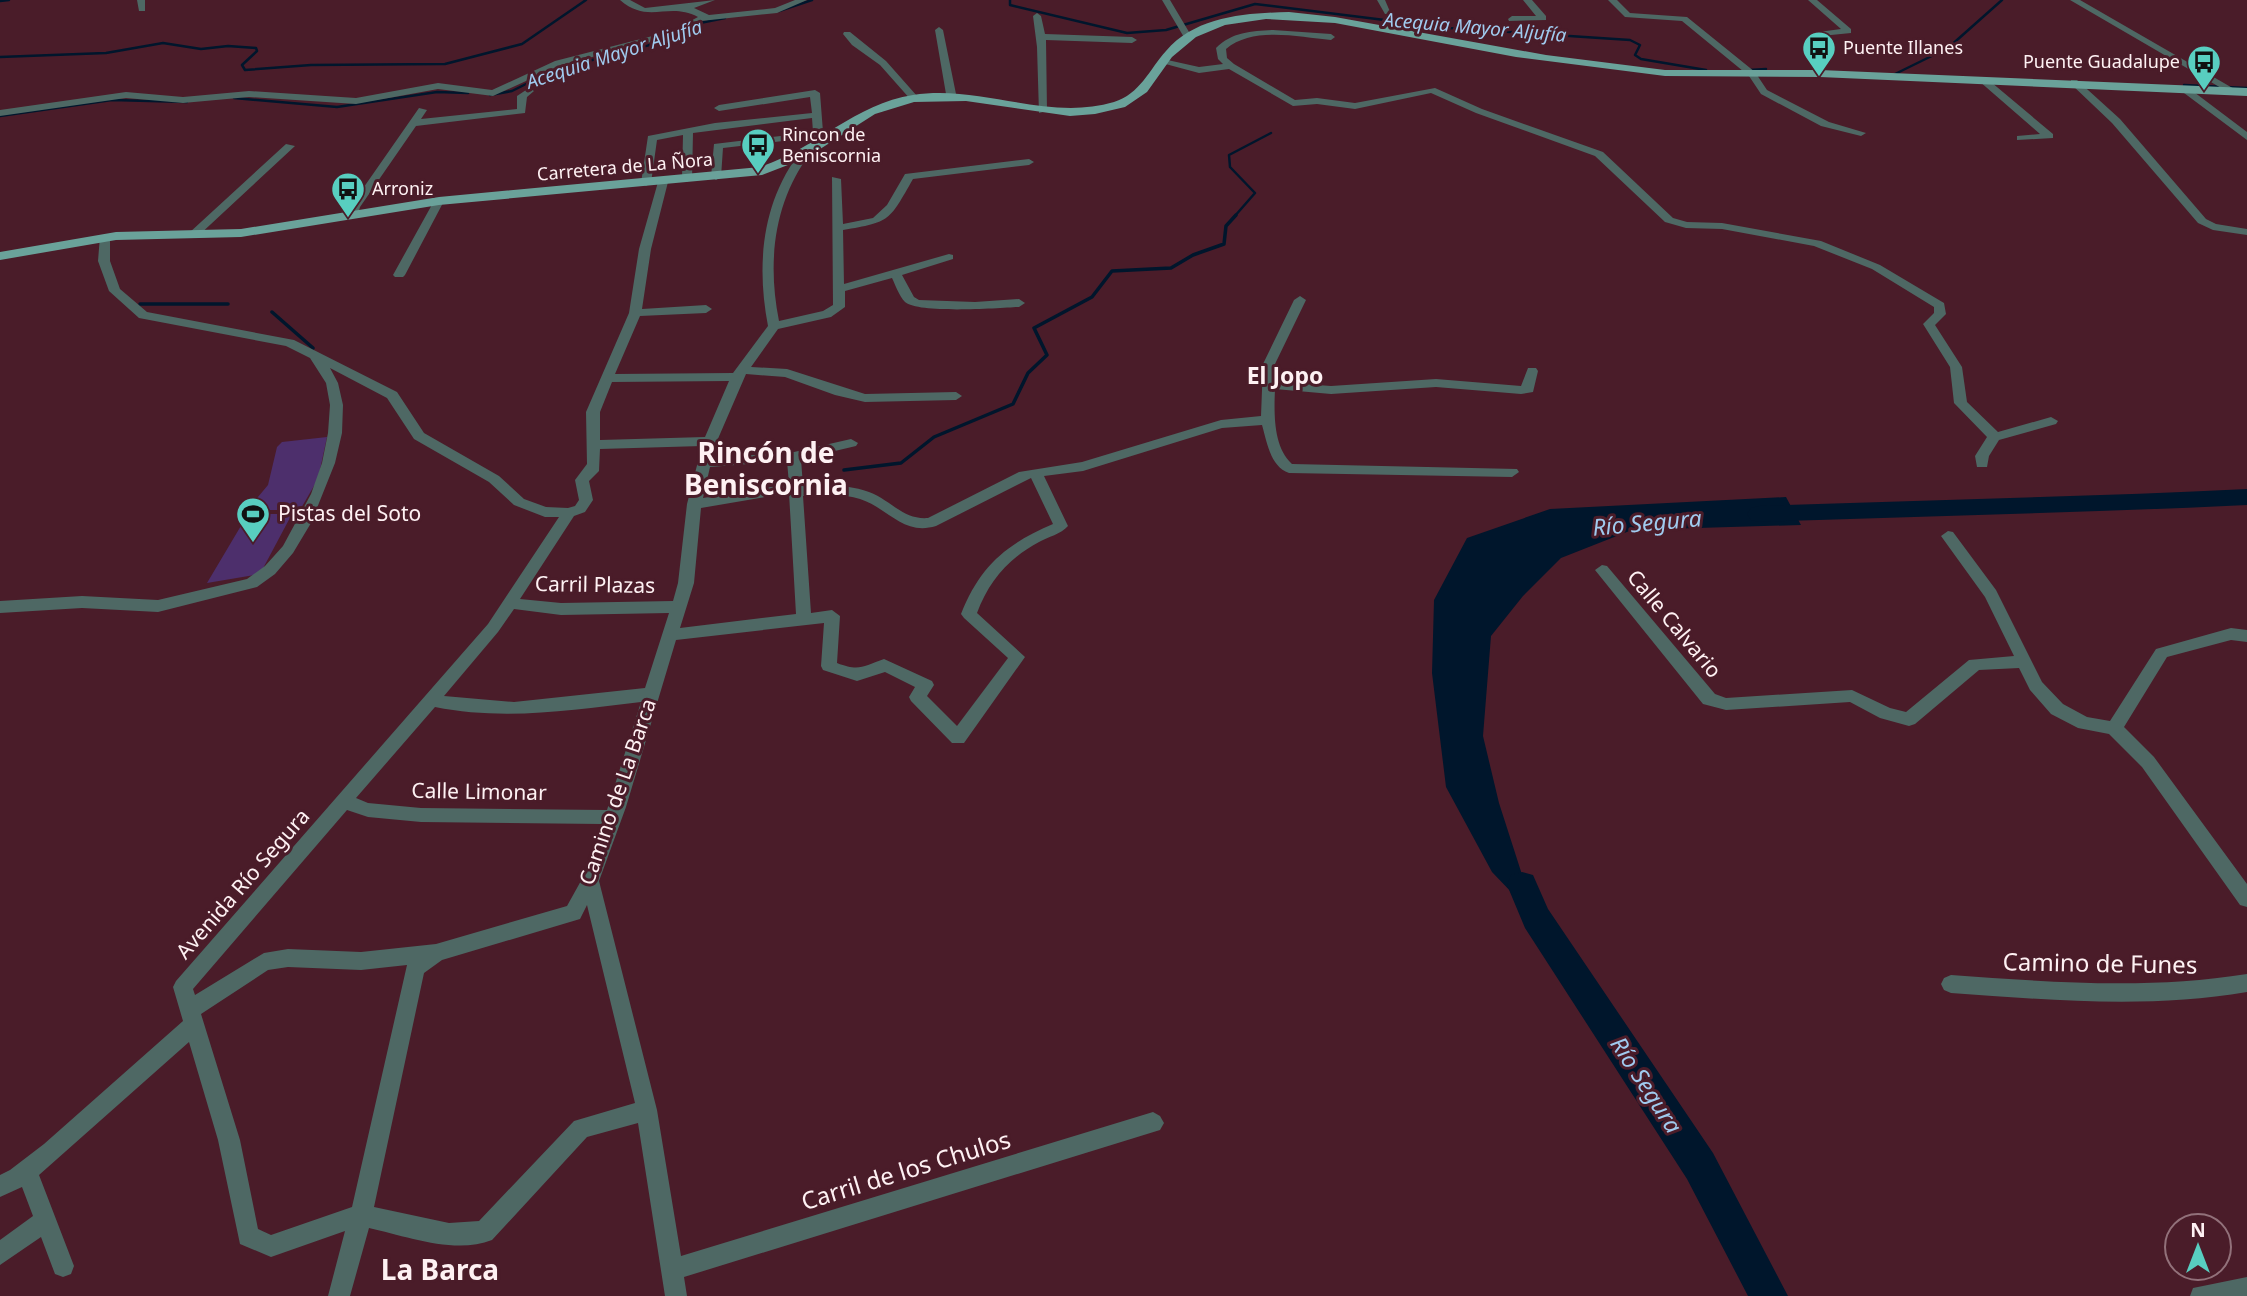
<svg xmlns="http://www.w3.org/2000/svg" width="2247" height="1296" font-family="'Noto Sans',sans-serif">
<rect width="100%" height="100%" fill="#4a1c29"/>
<!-- green -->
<path fill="#4d2f6c" d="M327,437L318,479L300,510H247L268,485L277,447L282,442Z
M248,514H292L260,574L207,583Z"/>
<!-- water -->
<path fill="#00162c" d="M1786,497L1801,525L1632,530L1561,558L1523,596L1491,636L1483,736L1499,803L1536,918L1492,872L1446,787L1432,673L1434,600L1467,538L1550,509Z"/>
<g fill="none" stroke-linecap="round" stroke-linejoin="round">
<!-- stream-far1 -->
<path stroke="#00162c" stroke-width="2.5" d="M1010,0V5L1127,33L1166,30L1255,4L1449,28L1630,40L1640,45L1635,55L1641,59L1706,70
M0,1L9,0
M779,11L812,0
M0,57L106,53L163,43L201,49L228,46L256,48L257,51L242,65L245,70L311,65L445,64L522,44L586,0
M1749,70L1766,69
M1895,74L1948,48L2002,0
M2184,85L2247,88
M490,95L512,91L554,70L661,42L682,35L695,24L725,18
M234,98L337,107L437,92L468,93
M0,116L112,100L187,102
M1234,217L1255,193L1230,167L1229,155L1271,133"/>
<!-- stream -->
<path stroke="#00162c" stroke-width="3.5" d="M140,304H228
M272,312L313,348
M844,470L901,463L934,437L1013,404L1028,373L1047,355L1034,328L1092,297L1112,271L1171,268L1193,255L1224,244L1226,226L1236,215"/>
<!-- river -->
<path fill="#00162c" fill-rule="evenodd" d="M2247,489V505C2084,513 1922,516 1759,522L1751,520L1747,514L1751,508L1759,506C1922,500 2084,497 2247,489Z
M1522,872L1533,875L1548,909L1713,1153L1788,1296H1748L1687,1179L1525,928L1507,885L1511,875Z"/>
<!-- minor -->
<path fill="#4e6864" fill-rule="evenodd" d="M137,0H145V11H139Z
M620,0H630L645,8L715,0L694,8L709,15L775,8L795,0H807L777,13L701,21L678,35L561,65L493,96L438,89L356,104L249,97L183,103L126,98L0,116V110L126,92L183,97L249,91L356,98L438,83L492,90L555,61L672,31L698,17C668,1 649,25 620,0Z
M1162,0H1170L1192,37L1191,39H1185Z
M1377,0H1385L1391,14H1385Z
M1523,0H1532L1546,16V20L1509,21L1508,19L1512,16H1536Z
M1608,0H1617L1630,13L1687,17L1755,72L1767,90L1829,122L1866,133L1861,136L1821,126L1761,94L1749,76L1682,21L1625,17Z
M1808,0H1817L1851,29V33L1811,37V33L1841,29Z
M2070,0H2080L2236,90L2228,92Z
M1037,13L1041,16L1045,34L1132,37L1137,40L1132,43L1046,40L1047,111L1039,113L1037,47L1033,16Z
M939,27L943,30L956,94L951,97L946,94L935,30Z
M1273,30L1331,34L1335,37L1331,40C1298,37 1253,26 1226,49L1227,58L1234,64L1295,100L1317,98L1355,103L1435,88L1482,109L1603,152L1673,218L1687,222L1722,223L1821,241L1880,265L1944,303L1946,314L1935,325L1962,367L1967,402L1998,432L2051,417L2058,421L2056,424L1999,440L1989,456L1987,467H1977L1975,456L1987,437L1954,403L1950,367L1923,324L1934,313V307L1872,269L1814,246L1722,229L1686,228L1665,222L1595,156L1476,113L1431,93L1355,109L1317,104L1293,106L1229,69L1199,73L1158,62L1163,59L1199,67L1223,64L1218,59L1216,48C1232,32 1252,31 1273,30Z
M844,32H850L886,61L917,96V100H911L880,65L852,45L843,34Z
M1979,77H1985L2053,134V138L2017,140V136L2040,134L1979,81Z
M2071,80H2077L2120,119L2206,219L2216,224L2247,229V235L2213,230L2198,223L2112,123L2071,84Z
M2180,86H2186L2247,132V140L2180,90Z
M529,88L534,91L527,97L525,113L416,126L360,207L357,218H349L350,207L419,108L427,110L421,119L517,109V96Z
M815,90L820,93L823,132L831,135V139L817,137L723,148L721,177L716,180L711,177L714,144L813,132L812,118L693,133L692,179L687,182L682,179L683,135L657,140L651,183L646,186L641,183L648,136L715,123L812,113L810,97L719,111L714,108L719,105Z
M286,144L295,146L197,237H189V233Z
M806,149L811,152C774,201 767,261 779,321L823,311L833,305L832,177L841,179L843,224L873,218L887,205L905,174L1029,159L1034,162L1029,165L913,179C889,221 891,222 843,230L844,284L949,254L953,255V259L902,275L914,297L919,300L975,302L1019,299L1025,303L1019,307C999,308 919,314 905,302C899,296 895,284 892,278L845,291V307L831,317L778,329L751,367L787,369L865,394L956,392L962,396L956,400L865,402L835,395L785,377L746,374L717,441L713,458L794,452L851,439L858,443L856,446L801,459L803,486C825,486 848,484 869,492C891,500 903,520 928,518L1019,472L1082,462L1221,420L1261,416L1263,364L1294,300L1300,296L1306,300L1275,364V382L1331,386L1436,379L1521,386L1528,368H1536L1538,371L1533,392L1521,394L1436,387L1331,394L1275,389C1274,413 1273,447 1292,464L1517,469L1519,472L1512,477L1289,473C1270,466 1267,442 1262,425L1222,428L1083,471L1044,476L1068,526C1061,534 1048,537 1039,542C1009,558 989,581 977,613L1025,657L964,743H952L911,701L909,697L915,687L885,672L857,681L823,670L821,666L824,623L676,640L626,807L599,881L657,1110L681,1256L1153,1112L1160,1116L1164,1123L1160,1130L684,1277L687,1296H665L638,1123L587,1137L492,1240C455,1255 406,1236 369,1228L350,1296H328L345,1231L271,1257L240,1244L218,1140L189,1042L39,1175L74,1266L71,1274L63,1277L55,1274L41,1237L0,1265V1240L33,1216L22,1187L0,1197V1175L10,1170L44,1144L183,1021L173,987L176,981L488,624L559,517H545L514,505L489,482L414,439L387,398L330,368L338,383L343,405L342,433L335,463L311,523L293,553L275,574L257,587L158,612L82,608L0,613V601L82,596L158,600L247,579L265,566L283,546L311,494L322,463L328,433L330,405L326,383L310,358L286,346L139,318L109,291L98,261L100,236L110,238V261L120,289L147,312L294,340L397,392L424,433L499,476L524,499L546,507L568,508L575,506L579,500L575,480L587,464L586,412L629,313L639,249L658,182L663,179L668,182L651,249L642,309L706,305L712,309L706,313L640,316L615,374L733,373L768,326C756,264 762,200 802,150ZM729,381L705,437L600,440V412L612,382ZM702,446L687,504L678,583L673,601L561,603L520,599L574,516L585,512L593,500L589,481L599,471L600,449ZM787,461L789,484L703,498L710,467ZM1031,478L1053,524C1006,544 980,566 961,614L964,618L1008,658L957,726L927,696L934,685L932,681L884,659C863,666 860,672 837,663L840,616L832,610L811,613L803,496C821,496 843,493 860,499C888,508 903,536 936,526ZM789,493L796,614L680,628L694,583L701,508ZM514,609L561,615L669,613L645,688L514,702L444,696L498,632ZM641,702L607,810L421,808L368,803L356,798L435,707C504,721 572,710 641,702ZM347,810L368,817L421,822L602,824L582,879L567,906L436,944L361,952L288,949L264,953L195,995L193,989ZM587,905L635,1103L574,1121L479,1221L449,1223L374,1207L424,973L442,960L580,919ZM407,965L352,1207L271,1235L258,1229L240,1140L201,1014L268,970L288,967L361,970Z
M439,198L444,201L405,275L403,277H395L393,275L434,201Z
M1948,531L1953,532L1996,590L2042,682L2063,704L2087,717L2110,721L2156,649L2231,628L2247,630V642L2231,640L2167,657L2124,727L2154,757L2247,884V907L2240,905L2142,767L2109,734L2078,728L2051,714L2030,690L2019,668L1979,670L1915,724L1909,726L1880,718L1850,702L1726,710L1703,704L1595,570L1602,565L1607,566L1715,694L1726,698L1852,690L1890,708L1906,712L1969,660L2014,656L1985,597L1941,536Z
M2247,974V992C2148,1009 2050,1000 1951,993L1944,990L1941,984L1944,978L1951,975C2050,982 2148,990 2247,974Z
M2247,1277V1296H2190L2193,1288Z"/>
<!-- major -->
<path fill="#6aa29a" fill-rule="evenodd" d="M1289,12L1335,17L1546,55L1665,70H1820L2247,88V96L1820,77L1665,76L1516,57L1335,23L1266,19L1225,25L1196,37L1172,57L1147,92L1125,107L1095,114L1070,116L966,101L914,102L875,114L806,158L762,175L439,205L241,237L116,240L0,260V252L116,232L241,229L439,197L760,167C815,149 855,104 913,95C981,84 1047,122 1114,102C1140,94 1149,70 1166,51C1196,16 1246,13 1289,12Z"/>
</g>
<!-- icons -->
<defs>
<g id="bus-pin" transform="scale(1.75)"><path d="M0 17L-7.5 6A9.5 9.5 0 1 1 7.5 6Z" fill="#58cec0" stroke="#4a1c29"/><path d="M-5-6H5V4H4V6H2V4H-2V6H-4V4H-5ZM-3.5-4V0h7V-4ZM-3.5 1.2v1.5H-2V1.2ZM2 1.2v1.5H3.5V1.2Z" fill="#111"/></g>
<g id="stadium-pin" transform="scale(1.75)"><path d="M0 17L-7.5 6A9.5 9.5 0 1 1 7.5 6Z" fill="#58cec0" stroke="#4a1c29"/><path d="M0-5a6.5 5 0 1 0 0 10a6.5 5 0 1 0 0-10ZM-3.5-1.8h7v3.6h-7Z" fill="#111"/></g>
</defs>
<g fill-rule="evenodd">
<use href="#bus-pin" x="1819" y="48"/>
<use href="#bus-pin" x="2204" y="62"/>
<use href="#bus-pin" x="758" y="145"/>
<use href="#bus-pin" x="348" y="189"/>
<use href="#stadium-pin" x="253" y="514"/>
</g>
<g text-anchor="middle" stroke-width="6" stroke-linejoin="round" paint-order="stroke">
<!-- far-poi labels -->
<g font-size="18" fill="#fef1f3" stroke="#4a1c29" text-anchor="start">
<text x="1843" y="54">Puente Illanes</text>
<text x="2180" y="68" text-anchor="end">Puente Guadalupe</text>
<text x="782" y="141">Rincon de<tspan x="782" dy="21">Beniscornia</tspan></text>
<text x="372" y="195">Arroniz</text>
</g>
<!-- far-street labels -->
<g font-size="18" fill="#fef1f3" stroke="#4a1c29">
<text transform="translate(625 167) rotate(-5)" y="6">Carretera de La Ñora</text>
</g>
<!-- far-water labels -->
<g font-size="19" font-style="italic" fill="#a0cbef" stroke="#4a1c29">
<text transform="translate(1475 27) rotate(5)" y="7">Acequia Mayor Aljufía</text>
<text transform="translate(614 54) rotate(-18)" y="7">Acequia Mayor Aljufía</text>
</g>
<!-- poi labels -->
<g font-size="21" fill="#fef1f3" stroke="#4a1c29" text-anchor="start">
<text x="278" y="521">Pistas del Soto</text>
</g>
<!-- street labels -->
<g font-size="21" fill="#fef1f3" stroke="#4a1c29">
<text transform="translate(595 585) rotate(1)" y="7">Carril Plazas</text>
<text transform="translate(1674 624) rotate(50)" y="7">Calle Calvario</text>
<text transform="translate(479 792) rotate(1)" y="7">Calle Limonar</text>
<text transform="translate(618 792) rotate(-71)" y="7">Camino de La Barca</text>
<text transform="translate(243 884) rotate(-49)" y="7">Avenida Río Segura</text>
</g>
<!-- neighbourhood labels -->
<g font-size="23" font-weight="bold" fill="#fef1f3" stroke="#4a1c29">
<text x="1285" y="384">El Jopo</text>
</g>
<!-- water labels -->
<g font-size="23" font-style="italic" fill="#a0cbef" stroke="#4a1c29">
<text transform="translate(1647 523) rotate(-5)" y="8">Río Segura</text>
<text transform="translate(1646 1085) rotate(57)" y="8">Río Segura</text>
</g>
<!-- near-street labels -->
<g font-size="24" fill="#fef1f3" stroke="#4a1c29">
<text transform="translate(2100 964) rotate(1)" y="8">Camino de Funes</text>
<text transform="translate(906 1171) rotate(-17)" y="8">Carril de los Chulos</text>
</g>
<!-- district labels -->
<g font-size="28" font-weight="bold" fill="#fef1f3" stroke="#4a1c29">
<text x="766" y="463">Rincón de<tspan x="766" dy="32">Beniscornia</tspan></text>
</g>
<!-- near-neighbourhood labels -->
<g font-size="28" font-weight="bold" fill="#fef1f3" stroke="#4a1c29">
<text x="440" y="1280">La Barca</text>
</g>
</g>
<!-- north arrow -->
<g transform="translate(2198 1247)"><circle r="33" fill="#4a1c29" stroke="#92717a" stroke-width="2"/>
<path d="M0-5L12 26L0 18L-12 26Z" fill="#58cec0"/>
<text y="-10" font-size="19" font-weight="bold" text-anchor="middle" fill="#fef1f3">N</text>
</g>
</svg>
